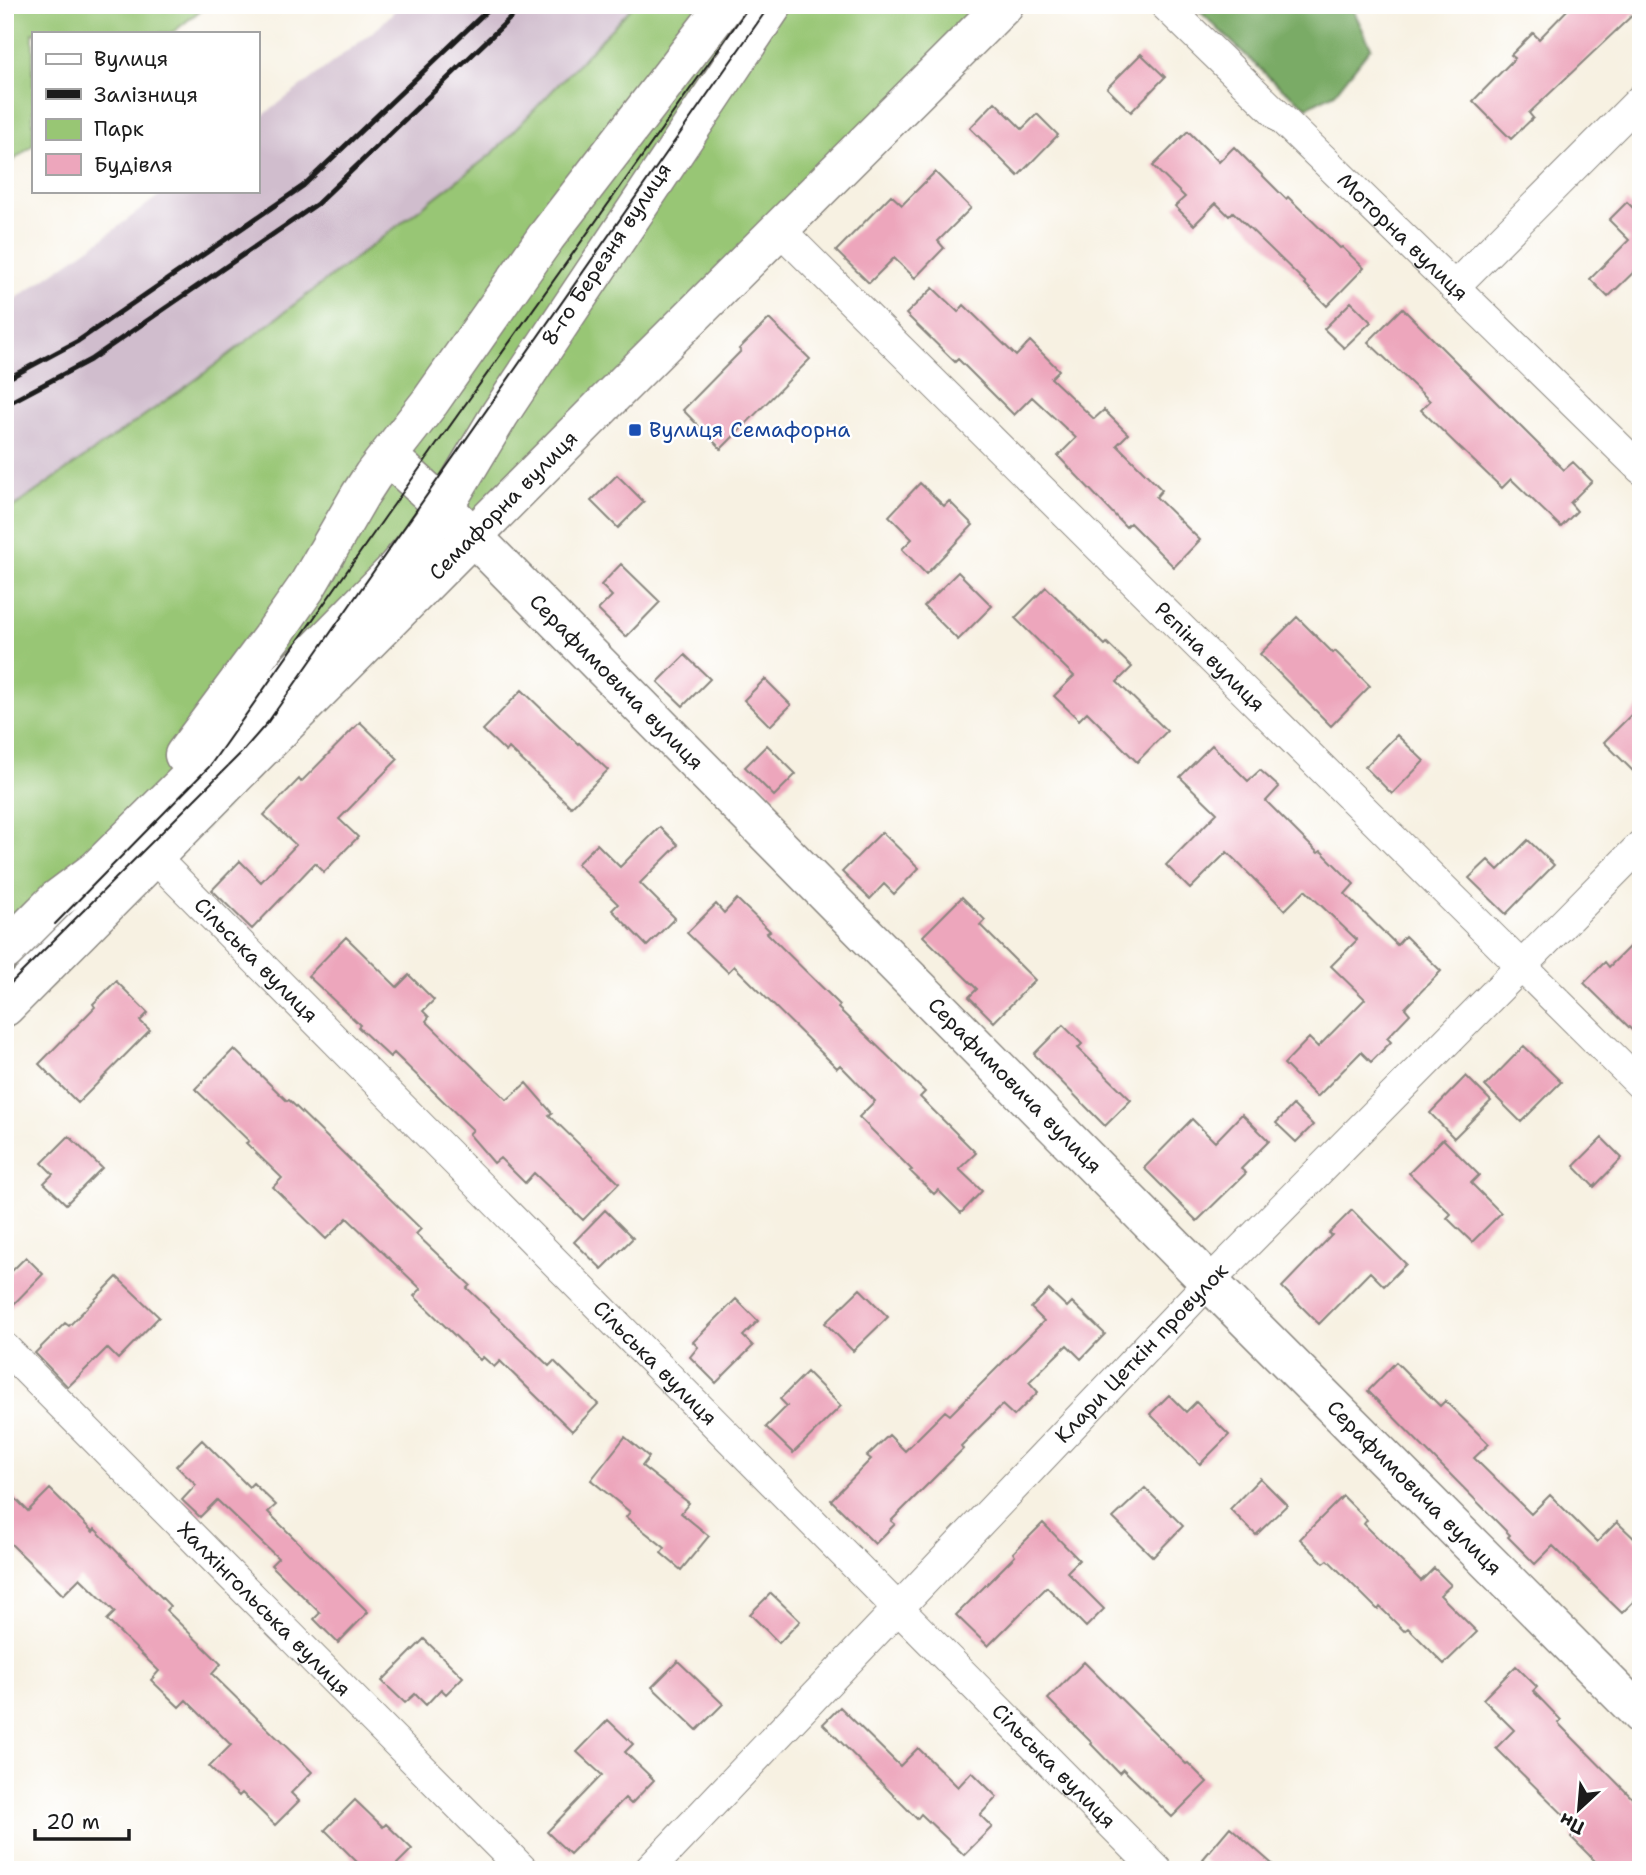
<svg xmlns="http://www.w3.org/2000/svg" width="1646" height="1875" font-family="'Shantell Sans',sans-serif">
<rect width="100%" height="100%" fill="#fff"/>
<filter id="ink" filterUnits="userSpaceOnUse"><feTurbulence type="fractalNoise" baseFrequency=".0143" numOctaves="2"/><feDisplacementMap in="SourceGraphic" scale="14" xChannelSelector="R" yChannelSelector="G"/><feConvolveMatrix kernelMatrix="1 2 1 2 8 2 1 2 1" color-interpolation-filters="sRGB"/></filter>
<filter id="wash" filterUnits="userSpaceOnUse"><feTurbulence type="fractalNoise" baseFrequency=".00686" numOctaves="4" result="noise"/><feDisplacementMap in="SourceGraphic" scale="28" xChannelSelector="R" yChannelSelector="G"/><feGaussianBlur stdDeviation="1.57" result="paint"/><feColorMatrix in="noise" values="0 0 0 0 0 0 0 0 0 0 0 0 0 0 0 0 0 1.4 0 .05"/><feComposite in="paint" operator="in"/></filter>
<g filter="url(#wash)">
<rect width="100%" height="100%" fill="#f7f1e2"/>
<!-- industrial -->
<path fill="#d0bdcd" d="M400,5H634L493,153L198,378L5,513V306L98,242L165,191H257V120L379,27Z"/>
<!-- green -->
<path fill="#98c674" stroke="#5a7148" stroke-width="2" d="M5,5H207L172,33H33V145L5,167Z
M634,5H1004L166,868L5,1031V513L198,378L493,153Z"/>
<!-- forest -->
<path fill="#7aab66" stroke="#4b6441" stroke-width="2" d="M1193,5H1351L1371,47L1335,93L1307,107L1275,83Z"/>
<g id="blocks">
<!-- building -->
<path fill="#eda6bc" d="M1572,5H1641V7L1529,113L1533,118L1511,139L1473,101L1515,58L1511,55L1533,33L1539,39Z
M1141,54L1165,77L1131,112L1107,88Z
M995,102L1022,129L1037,114L1058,135L1018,176L970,128Z
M1188,131L1219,162L1234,147L1286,199L1288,197L1340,248L1342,247L1364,268L1327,306L1305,284L1306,283L1233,212L1229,216L1216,203L1194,225L1175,206L1185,197L1153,166Z
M935,172L971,208L938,241L944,248L915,278L894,258L869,283L836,251L891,195L902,205Z
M1627,202L1641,216V265L1608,297L1590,279L1629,240L1609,220Z
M933,288L958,312L964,305L1016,356L1030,341L1059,370L1051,378L1094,419L1104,410L1128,434L1117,445L1162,490L1156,497L1200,540L1174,567L1130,523L1126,527L1058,456L1076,438L1032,397L1014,415L958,359L955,362L906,314Z
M1351,302L1371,322L1344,348L1324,329Z
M1402,308L1564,470L1573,462L1592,481L1570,503L1577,511L1561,527L1511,479L1502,488L1456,444L1421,410L1430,401L1368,342Z
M769,319L810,359L721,449L683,410L741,351L739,349Z
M617,475L644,502L618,528L591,501Z
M920,483L944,506L949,501L973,525L926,574L902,549L912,539L889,516Z
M621,564L660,602L626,637L598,610L612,596L601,585Z
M958,572L992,606L958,640L924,606Z
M1046,587L1105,645L1107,643L1132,667L1117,682L1167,731L1137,762L1087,712L1079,720L1054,696L1074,676L1015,618Z
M1297,617L1333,653L1335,651L1370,686L1331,726L1260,654Z
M685,655L710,679L683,706L658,682Z
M765,679L791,705L770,726L744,700Z
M522,690L578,744L579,743L608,770L571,807L509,748L506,752L483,730Z
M1641,705V779L1604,742Z
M360,722L398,759L339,819L358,837L324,872L315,863L252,929L212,890L240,861L261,882L296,845L264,815L299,779L301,782Z
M1397,735L1424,761L1392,794L1365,767Z
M767,745L796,774L774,796L745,767Z
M1212,745L1248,781L1260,770L1279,787L1266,801L1318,853L1321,851L1354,884L1345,894L1397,945L1405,936L1441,971L1405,1008L1410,1014L1387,1038L1391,1042L1371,1062L1361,1052L1317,1097L1284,1064L1309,1038L1318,1047L1365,999L1331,966L1357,940L1305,890L1285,910L1227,852L1190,889L1166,865L1217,813L1180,777Z
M660,827L678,845L640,883L675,918L647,946L612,910L618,904L577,864L597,844L620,867Z
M882,832L919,868L894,894L884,884L870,899L842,872Z
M1528,840L1554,865L1506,914L1469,878L1488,860L1498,870Z
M962,897L985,920L980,925L1035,980L994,1022L969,997L977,989L923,936Z
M737,899L770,931L767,933L840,1005L838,1008L925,1092L920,1097L976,1153L959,1169L982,1191L961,1213L938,1190L934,1194L910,1171L912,1170L859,1117L875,1101L840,1065L837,1068L734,966L728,972L687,933L716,904L724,913Z
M1641,935V1039L1584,983L1605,962L1609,967Z
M346,937L397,987L409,975L434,1000L423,1011L429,1017L426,1021L507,1100L526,1083L552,1113L549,1115L619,1183L583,1220L534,1173L525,1183L500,1158L494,1163L469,1134L473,1130L394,1053L390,1057L358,1027L360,1025L308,976Z
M116,981L148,1013L140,1021L150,1030L78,1103L39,1064L95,1007L93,1004Z
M1063,1025L1082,1044L1078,1048L1131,1100L1105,1126L1034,1054Z
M1524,1046L1561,1082L1521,1122L1485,1086Z
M234,1049L287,1101L289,1100L421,1229L416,1234L470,1285L467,1288L549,1366L554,1361L598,1404L572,1431L500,1361L494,1367L483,1357L480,1360L414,1296L421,1289L347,1218L326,1239L273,1187L282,1178L246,1143L249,1141L195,1089Z
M1466,1076L1491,1101L1454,1138L1430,1113Z
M1293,1105L1313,1125L1296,1142L1276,1123Z
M1242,1114L1269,1141L1241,1169L1246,1173L1197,1221L1144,1168L1192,1119L1215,1142Z
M69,1136L102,1168L66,1204L44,1183L53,1174L42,1163Z
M1602,1138L1622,1158L1594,1187L1574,1166Z
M1443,1139L1479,1175L1471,1183L1501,1213L1472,1242L1447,1218L1451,1214L1409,1173Z
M605,1210L633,1238L602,1269L574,1242Z
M1352,1210L1406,1264L1384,1286L1370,1272L1319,1324L1282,1287L1332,1235L1329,1233Z
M26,1257L43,1274L5,1313V1278Z
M117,1277L159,1317L118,1359L107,1348L68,1387L35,1353L65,1323L69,1326Z
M860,1289L888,1317L853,1351L825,1323Z
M1049,1290L1067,1307L1072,1302L1105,1334L1081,1359L1067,1345L1029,1382L1038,1392L1014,1416L1002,1405L961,1446L963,1449L891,1521L895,1524L875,1544L831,1500L871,1459L867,1456L889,1435L905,1451L945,1411L950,1415L1044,1321L1031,1308Z
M736,1299L758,1321L743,1336L753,1346L716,1383L690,1357L698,1347L693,1342Z
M1396,1362L1440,1406L1445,1401L1489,1444L1474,1458L1531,1514L1550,1495L1597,1542L1617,1522L1641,1545V1594L1622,1613L1553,1546L1535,1564L1508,1537L1510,1535L1368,1391Z
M807,1372L841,1406L793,1453L766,1427L787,1406L780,1399Z
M1169,1395L1186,1412L1196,1402L1229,1435L1200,1464L1150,1414Z
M625,1437L649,1457L642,1466L689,1503L681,1513L709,1536L681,1570L661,1553L665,1548L626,1517L630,1512L591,1480Z
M202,1440L249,1487L253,1483L276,1505L268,1512L368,1612L338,1643L314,1619L320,1613L271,1565L278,1558L217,1500L200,1517L182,1500L196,1485L176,1466Z
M1260,1478L1287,1505L1256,1535L1230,1509Z
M5,1488L28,1511L50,1489L93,1532L95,1529L170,1606L166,1610L221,1664L212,1674L312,1772L291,1793L299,1801L275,1825L242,1793L239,1796L209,1767L231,1745L186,1700L179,1707L151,1680L159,1671L107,1620L115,1612L80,1578L63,1595L5,1538Z
M1145,1488L1183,1526L1153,1557L1113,1518Z
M1343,1496L1367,1520L1364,1524L1421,1581L1434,1568L1451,1585L1440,1595L1477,1632L1444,1664L1408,1628L1404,1631L1380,1607L1378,1610L1328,1560L1324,1563L1300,1539Z
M1043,1523L1079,1560L1067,1572L1104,1609L1086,1627L1047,1587L988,1646L956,1615L1015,1556L1013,1553Z
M771,1593L800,1621L779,1643L750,1614Z
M424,1639L463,1677L446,1694L441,1689L426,1705L415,1694L405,1703L382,1681Z
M678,1661L723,1704L697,1730L652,1687Z
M1084,1662L1186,1764L1188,1763L1207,1782L1172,1817L1123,1769L1119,1773L1091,1744L1092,1743L1048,1699Z
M1516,1666L1537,1687L1533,1691L1561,1720L1558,1723L1641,1807V1870H1604L1571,1837L1578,1829L1496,1748L1514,1730L1483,1699Z
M840,1707L900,1766L918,1748L958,1787L972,1772L997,1797L980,1815L992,1827L964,1855L921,1814L917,1819L823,1724Z
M608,1720L633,1744L625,1752L654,1780L631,1804L625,1798L570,1854L547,1832L602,1775L577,1752Z
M355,1800L383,1827L386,1824L412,1849L391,1870H365L325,1830Z
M1230,1827L1279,1870H1216L1203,1859Z"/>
</g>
</g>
<g filter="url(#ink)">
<use href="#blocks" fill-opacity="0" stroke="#8a867f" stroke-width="2"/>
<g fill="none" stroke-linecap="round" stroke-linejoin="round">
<!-- street casing -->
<g stroke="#8a867f" stroke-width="32">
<g id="street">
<path id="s1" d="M1165,5L1641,469"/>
<path id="s2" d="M779,229L1641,1085"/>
<path d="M1454,287L1641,99"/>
<path id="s3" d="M154,857L1157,1870"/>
<path id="s4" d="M5,1348L523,1870"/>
<path id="s5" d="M649,1870L1209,1282L1641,845"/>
</g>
</g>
<!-- secondary casing -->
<g stroke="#8a867f" stroke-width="41">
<g id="secondary">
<path id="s6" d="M389,457L444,507L1209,1282L1641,1715"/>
<path d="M184,755L271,638L306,588L360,495L373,475L430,402L546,237L725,5"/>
<path id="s7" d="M5,951L56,900L96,870L251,717L392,573L420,540L444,507L500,414L563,319L773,5"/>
<path id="s8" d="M5,1007L606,402L1004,5"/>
</g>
</g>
<!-- street -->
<use href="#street" stroke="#fff" stroke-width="30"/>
<!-- secondary -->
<use href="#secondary" stroke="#fff" stroke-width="38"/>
<!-- tram -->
<path stroke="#1c1c1c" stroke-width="2" d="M55,924L209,767L390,510L750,5
M5,989L241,753L268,722L770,5"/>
<!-- rail -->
<path stroke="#1c1c1c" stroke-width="5" d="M5,380L78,341L303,186L493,5
M5,405L90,360L317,204L524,5"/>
</g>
</g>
<!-- markers -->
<rect fill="#1a4fb4" stroke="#fff" stroke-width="2.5" x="628" y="423" width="14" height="14" rx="3.5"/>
<g text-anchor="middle" stroke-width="5" stroke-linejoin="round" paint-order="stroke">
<!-- street labels -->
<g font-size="21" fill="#1c1c1c" stroke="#fff">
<text dy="7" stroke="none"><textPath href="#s1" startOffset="332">Моторна вулиця</textPath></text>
<text dy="7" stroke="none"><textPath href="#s7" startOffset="926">8-го Березня вулиця</textPath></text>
<text dy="7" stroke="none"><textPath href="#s8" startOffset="707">Семафорна вулиця</textPath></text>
<text dy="7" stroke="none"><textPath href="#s2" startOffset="607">Рєпіна вулиця</textPath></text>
<text dy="7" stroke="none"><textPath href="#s6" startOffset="320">Серафимовича вулиця</textPath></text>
<text dy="7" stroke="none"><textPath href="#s3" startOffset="145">Сільська вулиця</textPath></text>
<text dy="7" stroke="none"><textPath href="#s6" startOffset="887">Серафимовича вулиця</textPath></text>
<text dy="7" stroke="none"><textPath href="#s5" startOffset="714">Клари Цеткін провулок</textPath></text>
<text dy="7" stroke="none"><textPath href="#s3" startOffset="712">Сільська вулиця</textPath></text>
<text dy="7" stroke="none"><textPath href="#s6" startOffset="1454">Серафимовича вулиця</textPath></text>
<text dy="7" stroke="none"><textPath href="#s4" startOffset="368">Халхінгольська вулиця</textPath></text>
<text dy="7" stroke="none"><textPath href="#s3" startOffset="1279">Сільська вулиця</textPath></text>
</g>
<!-- transit labels -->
<g font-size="21" fill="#164399" stroke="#fff" text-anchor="start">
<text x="649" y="437">Вулиця Семафорна</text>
</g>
</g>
<!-- margin -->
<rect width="1646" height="1875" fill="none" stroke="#fff" stroke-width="28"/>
<!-- legend -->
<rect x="32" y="32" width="228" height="161" fill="#ffffff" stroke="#a4a4a4" stroke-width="2"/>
<rect x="46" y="54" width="35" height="10" fill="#ffffff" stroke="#a4a4a4" stroke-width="2"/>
<text x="94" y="66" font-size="21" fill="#1c1c1c">Вулиця</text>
<rect x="46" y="89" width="35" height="10" fill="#1c1c1c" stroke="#a4a4a4" stroke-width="2"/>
<text x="94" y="102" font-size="21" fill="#1c1c1c">Залізниця</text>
<rect x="46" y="119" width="35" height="21" fill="#98c674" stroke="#a4a4a4" stroke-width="2"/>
<text x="94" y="136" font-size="21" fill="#1c1c1c">Парк</text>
<rect x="46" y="154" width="35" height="21" fill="#eda6bc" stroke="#a4a4a4" stroke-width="2"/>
<text x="94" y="172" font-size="21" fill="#1c1c1c">Будівля</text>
<!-- north arrow -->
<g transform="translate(1579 1809) rotate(206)" stroke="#ffffff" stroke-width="5" paint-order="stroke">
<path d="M0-5L12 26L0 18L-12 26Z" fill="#1c1c1c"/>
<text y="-10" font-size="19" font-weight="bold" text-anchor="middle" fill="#1c1c1c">Пн</text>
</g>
<!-- scale -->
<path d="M35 1829v10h94v-10" fill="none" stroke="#1c1c1c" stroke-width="3.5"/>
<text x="46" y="1829" font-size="21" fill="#1c1c1c" stroke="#ffffff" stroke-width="5" paint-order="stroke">20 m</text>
</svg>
